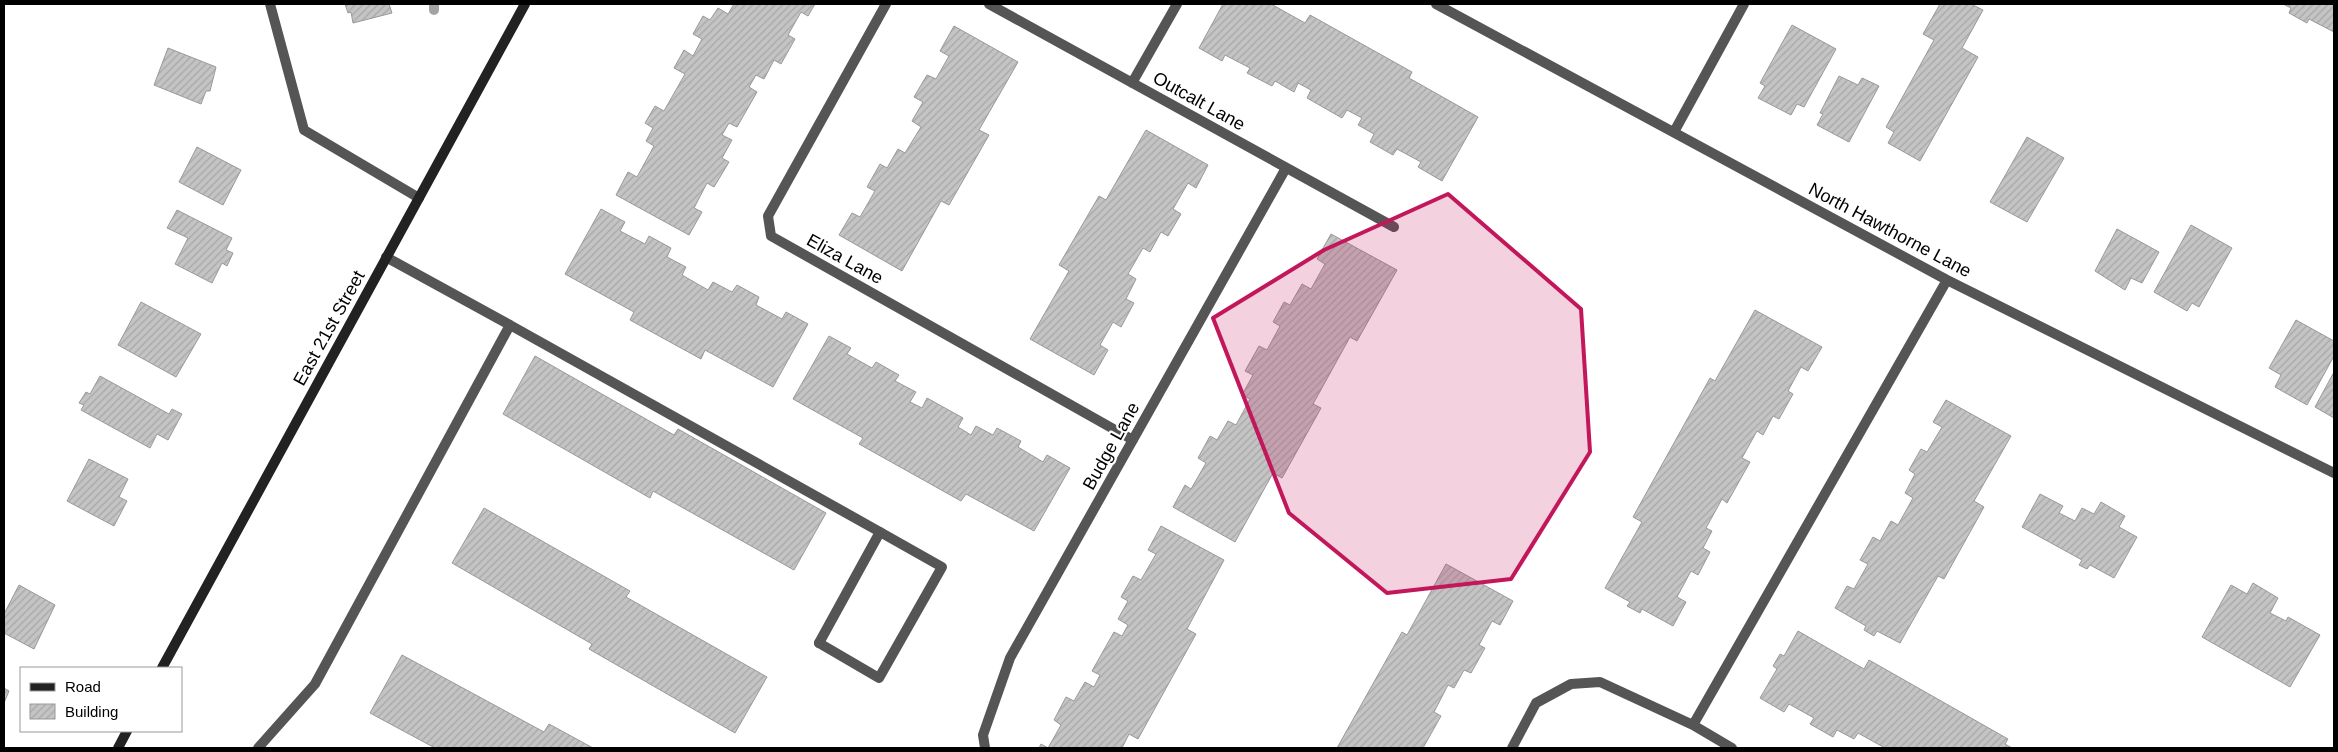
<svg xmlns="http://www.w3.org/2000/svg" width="2338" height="752" font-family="Helvetica,sans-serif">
<defs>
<pattern id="building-hatch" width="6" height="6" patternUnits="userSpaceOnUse" patternTransform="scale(1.25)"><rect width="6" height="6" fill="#c4c4c4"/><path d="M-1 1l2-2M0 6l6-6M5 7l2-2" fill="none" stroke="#a7a7a7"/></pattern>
</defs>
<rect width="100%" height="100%" fill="#fff"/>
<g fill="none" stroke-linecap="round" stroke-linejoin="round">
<!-- stream -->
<path stroke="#a3a3a3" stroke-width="10" d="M434,4V10"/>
</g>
<!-- building -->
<path fill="url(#building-hatch)" stroke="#999" d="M345,4H389L392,13L353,23L351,12L348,13Z
M734,4H815L808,16L801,12L788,35L795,39L781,64L774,60L764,79L756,75L749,87L757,92L737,127L729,123L722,135L732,140L722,158L729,162L714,187L707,183L694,208L702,212L689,235L616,195L628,172L637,177L654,146L646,141L653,128L645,123L655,106L664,111L685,74L674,68L684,50L693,56L702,39L693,34L703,16L710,20L718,8L728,14Z
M1223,4H1271L1305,23L1310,15L1412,72L1409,78L1478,117L1442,181L1418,167L1421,162L1397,149L1393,155L1370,142L1374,134L1358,125L1362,118L1347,110L1342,118L1307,98L1311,90L1298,83L1294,92L1275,81L1272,86L1247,73L1250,68L1225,55L1222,61L1199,48Z
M1940,4H1971L1983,10L1962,48L1978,57L1920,161L1888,143L1894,132L1886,127L1934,40L1923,34Z
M2283,4H2334V32L2309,19L2307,23L2289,13L2291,8Z
M1792,25L1836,49L1804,107L1797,104L1791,115L1758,98L1765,86L1760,83Z
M954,26L1018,62L979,130L989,135L949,205L941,201L902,271L839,235L852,213L860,217L875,191L867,187L880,164L887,168L898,149L905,153L921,127L912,121L923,102L914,97L927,75L936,79L949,56L940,51Z
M168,48L216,67L210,91H206L201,104L154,85Z
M1839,76L1858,85L1862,78L1879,86L1849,142L1817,125L1823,114L1820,113Z
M1146,130L1208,165L1196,188L1188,183L1173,209L1181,214L1168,236L1161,232L1150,252L1143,248L1128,274L1136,279L1126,299L1134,303L1121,327L1113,322L1100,345L1108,350L1094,375L1030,339L1069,271L1059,265L1099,196L1106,200Z
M2027,137L2064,158L2027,222L1990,202Z
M197,147L241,170L223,205L179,182Z
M601,209L625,222L620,231L645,244L649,236L671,248L667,257L686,267L682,275L708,290L713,282L732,292L737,285L759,297L756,305L782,319L786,312L808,324L773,387L705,350L701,359L630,320L634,312L565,274Z
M177,210L232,238L226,250L233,253L227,266L222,263L212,283L175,264L188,238L167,228Z
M2191,225L2232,248L2199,307L2192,303L2187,311L2154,292Z
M2117,229L2159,252L2142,283L2131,278L2125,290L2095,271Z
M1331,234L1397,270L1357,341L1350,337L1313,404L1321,408L1282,478L1273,473L1235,542L1173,507L1185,485L1191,489L1206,463L1198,458L1210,436L1217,440L1228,421L1236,425L1250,399L1242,395L1253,375L1245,371L1259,346L1267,350L1280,326L1273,322L1284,302L1290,305L1302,284L1311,289L1325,264L1317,259Z
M141,302L201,334L176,377L118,345Z
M1755,310L1822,347L1808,371L1801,367L1788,391L1793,394L1779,419L1773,416L1763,435L1757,431L1742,458L1750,462L1727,503L1722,499L1706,528L1712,531L1703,548L1710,552L1698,575L1691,571L1677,597L1686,602L1673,626L1642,609L1640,613L1627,606L1630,602L1605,588L1642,522L1633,517L1710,378L1715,381Z
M2296,320L2334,341V356L2307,405L2275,387L2281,375L2269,368Z
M829,336L851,348L847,354L872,368L876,362L899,375L895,381L916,392L910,402L922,408L927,398L963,418L958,427L971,435L976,426L993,435L997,428L1021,441L1018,447L1043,462L1047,455L1070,468L1034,531L966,494L961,501L859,444L863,438L793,399Z
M535,356L674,435L678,429L826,513L794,570L653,491L650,498L503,414Z
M2334,372V418L2315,407Z
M100,376L169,414L172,409L182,414L168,440L157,434L150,448L81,410L84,405L79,403L86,392L90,394Z
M1946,400L2011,436L1974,501L1984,507L1944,579L1938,576L1900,643L1877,631L1874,636L1864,630L1866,626L1835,608L1847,586L1854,589L1868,564L1860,560L1873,537L1880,541L1891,521L1898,525L1913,498L1905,493L1915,474L1909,470L1921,449L1927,452L1942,427L1933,422Z
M89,459L128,479L119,497L127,501L114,526L67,501Z
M2040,494L2063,506L2059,513L2075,521L2082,508L2094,514L2101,502L2125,516L2119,527L2137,537L2114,578L2090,565L2087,569L2079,565L2082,560L2022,527Z
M484,508L630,591L626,597L767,677L735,733L589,649L592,644L452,563Z
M1161,526L1224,560L1187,629L1196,634L1138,739L1129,734L1122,748H1039L1041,744L1048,748L1061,725L1054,720L1066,697L1074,701L1085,682L1094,687L1100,675L1092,671L1114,632L1122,636L1128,625L1118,619L1128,601L1121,597L1133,576L1141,580L1156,554L1148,550Z
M1446,564L1513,601L1500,625L1492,621L1479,645L1485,648L1471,673L1464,670L1454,688L1448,685L1434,712L1441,716L1423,748H1337L1402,632L1407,635Z
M2253,583L2278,598L2270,613L2286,621L2288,617L2320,635L2290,687L2202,637L2231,585L2247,594Z
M19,585L55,605L34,649L4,633V614Z
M1798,631L1864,669L1869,660L2008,739L2005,744L2012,748H1885L1858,733L1854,739L1837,730L1833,737L1810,724L1814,718L1789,704L1784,712L1760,698L1777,669L1773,666L1780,654L1784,656Z
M402,655L544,732L549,724L593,748H435L370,713Z
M4,688L9,691L4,703Z"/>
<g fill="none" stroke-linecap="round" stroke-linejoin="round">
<!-- service -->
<path stroke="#555" stroke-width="10" d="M819,643L879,678L942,567L880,532"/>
<!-- minor -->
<path stroke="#555" stroke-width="10" d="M270,4L304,130L419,198
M886,4L768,216L771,236L1133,440
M989,4L1394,227
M1436,4L1947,280L2334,473
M1132,83L1177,4
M1674,132L1744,4
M386,257L510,325
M1693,725L1947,280
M258,748L315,684L510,325L880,532L819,643
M985,748L983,735L1010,658L1286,168
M1512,748L1536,703L1571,684L1600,682L1693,725L1732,748"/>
<!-- secondary -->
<path stroke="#222" stroke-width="10" d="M162,668L525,4
M118,748L127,731"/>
</g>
<!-- marked area -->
<path fill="#c2185b" fill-opacity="0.2" stroke="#c2185b" stroke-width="4" stroke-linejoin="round" d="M1448,194L1581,309L1590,452L1511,579L1387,593L1289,513L1213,318L1324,250Z"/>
<g text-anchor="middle" stroke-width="4.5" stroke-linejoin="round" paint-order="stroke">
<!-- street labels -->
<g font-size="18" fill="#000" stroke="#fff">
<text transform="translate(1199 101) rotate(29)" y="6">Outcalt Lane</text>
<text transform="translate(1890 230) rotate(28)" y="6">North Hawthorne Lane</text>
<text transform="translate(845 259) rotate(29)" y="6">Eliza Lane</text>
<text transform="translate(329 328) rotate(-61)" y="6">East 21st Street</text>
<text transform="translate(1111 446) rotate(-61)" y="6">Budge Lane</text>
</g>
</g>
<!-- border -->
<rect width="2338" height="752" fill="none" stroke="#000000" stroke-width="10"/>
<!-- legend -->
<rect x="20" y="667" width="162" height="65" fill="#ffffff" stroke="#999999"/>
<rect x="30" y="683" width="25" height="8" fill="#222222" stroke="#999999"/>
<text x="65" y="692" font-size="15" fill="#000000">Road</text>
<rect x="30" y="704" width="25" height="15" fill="url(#building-hatch)" stroke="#999999"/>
<text x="65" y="717" font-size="15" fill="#000000">Building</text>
</svg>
